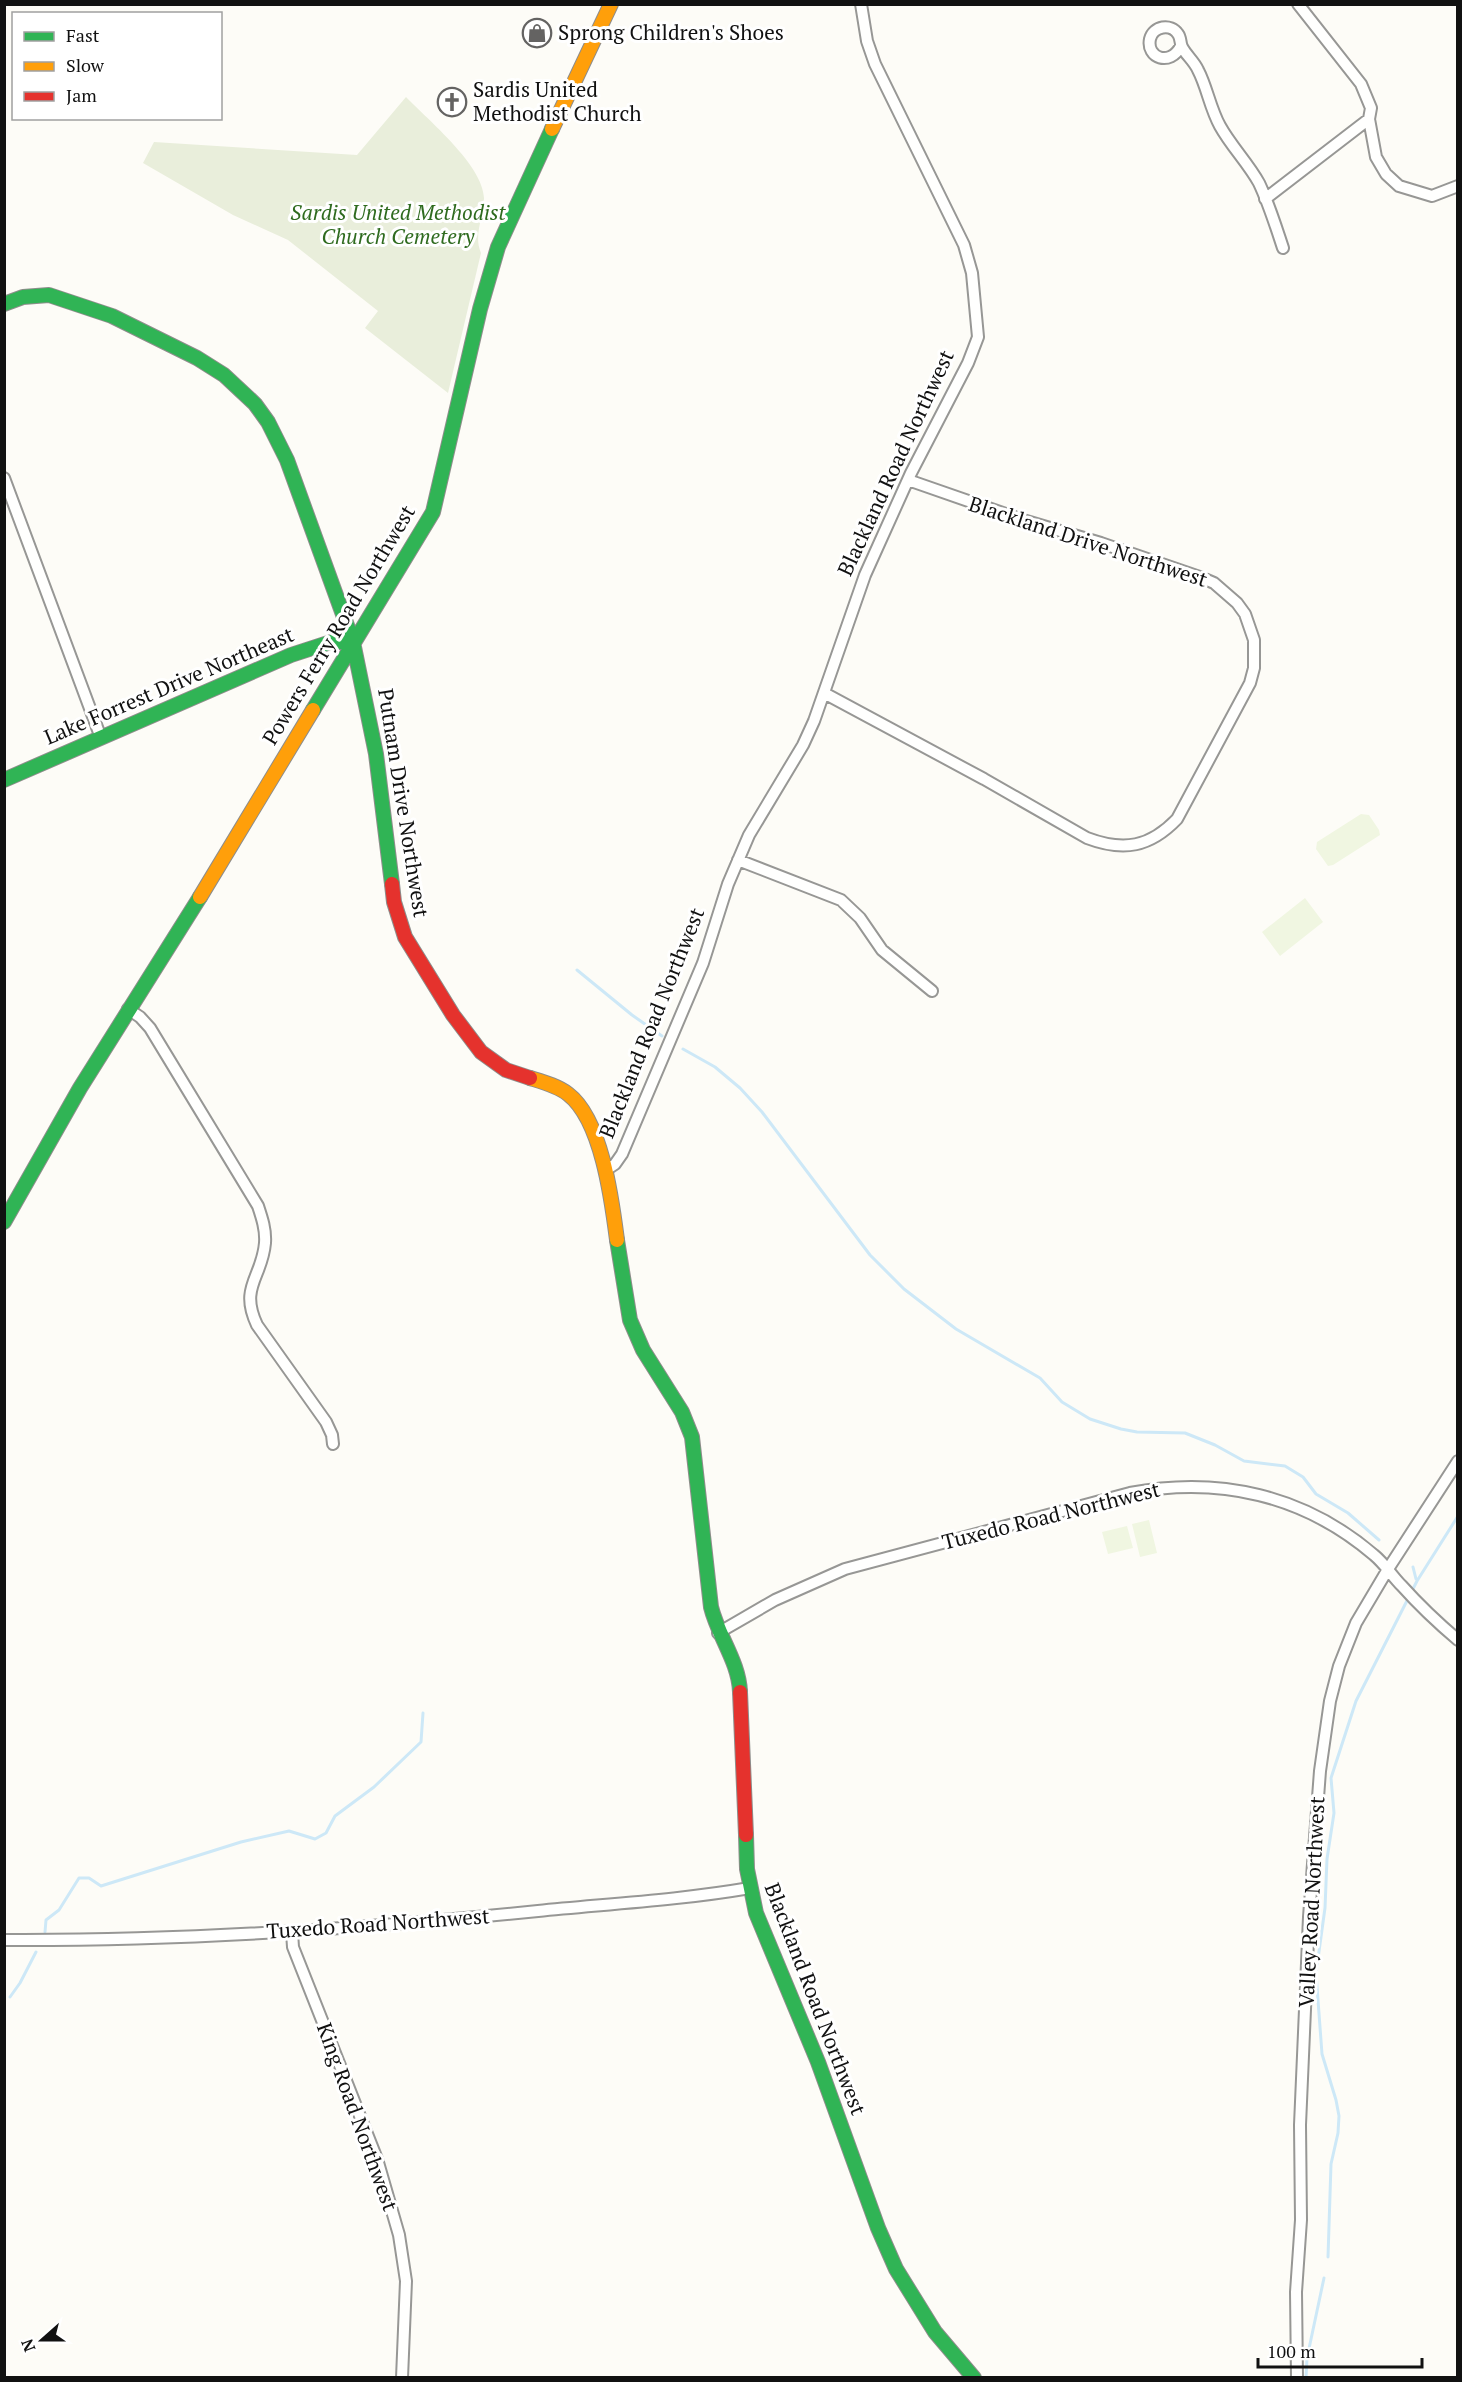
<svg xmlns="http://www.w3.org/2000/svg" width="1462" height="2382" font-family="'PT Serif',serif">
<rect width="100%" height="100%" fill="#fdfcf7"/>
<!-- cemetery -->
<path fill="#e9eedb" d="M406,97C428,120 483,165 484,198C484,217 473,235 481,253L448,393L365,328L378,311L288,240L233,215L143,163L154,142L357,155Z"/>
<!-- pitch -->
<path fill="#f0f6e1" d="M1361,814L1369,815L1379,830L1380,835L1333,865L1328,866L1316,849L1317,842Z
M1305,898L1323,922L1280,956L1262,932Z
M1149,1520L1157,1553L1140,1557L1132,1524Z
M1127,1526L1133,1548L1108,1554L1102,1532Z"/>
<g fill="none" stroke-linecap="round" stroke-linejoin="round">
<!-- stream -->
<path stroke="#cde8f7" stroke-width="3" d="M577,970L632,1015L662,1036
M683,1049L715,1067L740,1088L762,1112L870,1255L904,1289L956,1329L1040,1378L1062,1402L1090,1419L1121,1429L1137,1432L1185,1433L1215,1445L1244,1461L1285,1466L1303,1477L1316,1494L1348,1513L1379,1540
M1413,1567L1416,1579
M45,1932L46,1920L59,1910L79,1878H89L101,1886L241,1842L289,1831L315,1839L326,1833L335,1816L374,1787L421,1742L423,1713
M10,1997L20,1983L36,1952
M1328,2257L1331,2164L1338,2133L1339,2116L1336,2100L1322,2054L1316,1973L1325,1908L1327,1859L1334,1813L1331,1778L1356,1701L1417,1581L1458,1516
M1306,2378L1307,2358L1324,2278"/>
<!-- street casing -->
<g stroke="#979795" stroke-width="14">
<path id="street" d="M1298,4L1361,84L1371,108L1369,119L1376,157L1386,174L1399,186L1432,196L1458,186
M1181,46C1170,67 1146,58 1150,39C1153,26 1171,23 1178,34C1181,38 1180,43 1182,47C1186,55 1194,61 1198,70C1207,87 1210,108 1220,126C1231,146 1248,163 1259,183C1269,204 1276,227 1283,248
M1265,199L1369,119
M4,478L101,738
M824,693L984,779L1087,838C1124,852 1150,847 1177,819L1250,683L1254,668V640L1245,614L1237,603L1214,583L1200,577L1101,543L1023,520L908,480
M738,860L841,900L860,918L882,950L932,991
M128,1009L140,1017L150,1028L258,1206C262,1218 266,1230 265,1243C262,1278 239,1287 257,1325L326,1422L332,1435L333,1444
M606,1170L615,1164L622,1154L703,963L728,884L749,835L803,745L814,721L865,575L911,473L968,363L978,337L972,273L964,245L875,64L867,41L861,4
M718,1633L775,1600L845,1569L1130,1493C1219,1476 1304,1495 1374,1555C1385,1564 1392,1576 1402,1586C1419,1605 1438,1623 1458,1640
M292,1932L293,1947L377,2159L399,2235L406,2281L402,2378
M4,1940C183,1941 361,1929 538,1911C608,1904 680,1900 750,1888
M1297,2378L1296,2292L1301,2220L1300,2125L1309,1917L1320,1771L1330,1701L1339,1666L1356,1623L1388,1569L1458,1461"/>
</g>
<!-- fast casing -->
<g stroke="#8e8d8b" stroke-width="16">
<path id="fast" d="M4,304L23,297L49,295L112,316L197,358L224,375L255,404L268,422L287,460L353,642L376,754L392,884
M313,710L433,512L480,309L498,247L552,129
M4,780L291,655L331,642H353
M4,1222L80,1088L200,897
M617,1240L630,1320L643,1350L682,1412L692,1437L711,1607C718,1636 739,1662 740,1692
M746,1835L747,1869L756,1913L818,2062L878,2228L896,2269L935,2332L974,2378"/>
</g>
<!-- slow casing -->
<g stroke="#8e8d8b" stroke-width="16">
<path id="slow" d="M552,129L611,4
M200,897L313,710
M530,1078C543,1082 558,1086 568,1094C602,1120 612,1201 617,1240"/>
</g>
<!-- jam casing -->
<g stroke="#8e8d8b" stroke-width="16">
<path id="jam" d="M392,884L394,902L405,937L453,1015L481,1052L506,1070L530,1078
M740,1692L746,1835"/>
</g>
<!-- street -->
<use href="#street" stroke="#fffffe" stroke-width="10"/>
<!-- fast -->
<use href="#fast" stroke="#30b455" stroke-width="14"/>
<!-- slow -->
<use href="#slow" stroke="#ff9f0a" stroke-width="14"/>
<!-- jam -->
<use href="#jam" stroke="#e5322d" stroke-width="14"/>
</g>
<!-- icons -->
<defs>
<g id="shop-ring" transform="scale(1.5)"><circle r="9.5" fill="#fff" stroke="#646362" stroke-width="1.5"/><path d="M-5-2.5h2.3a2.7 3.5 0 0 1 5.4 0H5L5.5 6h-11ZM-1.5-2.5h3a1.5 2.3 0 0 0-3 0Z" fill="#646362"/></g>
<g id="church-ring" transform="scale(1.5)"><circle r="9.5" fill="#fff" stroke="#646362" stroke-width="1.5"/><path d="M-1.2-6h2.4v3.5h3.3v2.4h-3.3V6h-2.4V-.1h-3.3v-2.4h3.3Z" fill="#646362"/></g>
</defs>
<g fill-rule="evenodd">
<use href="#shop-ring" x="537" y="33"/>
<use href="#church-ring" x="452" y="102"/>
</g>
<g text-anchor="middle" stroke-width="6" stroke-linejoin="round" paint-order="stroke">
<!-- poi labels -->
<g font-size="21" fill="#111" stroke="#fff" text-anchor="start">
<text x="558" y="40">Sprong Children's Shoes</text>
<text x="473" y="97">Sardis United<tspan x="473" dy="24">Methodist Church</tspan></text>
</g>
<!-- park labels -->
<g font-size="21" font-style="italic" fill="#2f6b1f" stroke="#fff">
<text x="398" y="220">Sardis United Methodist<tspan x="398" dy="24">Church Cemetery</tspan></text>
</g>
<!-- street labels -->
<g font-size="21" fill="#111" stroke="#fff">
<text transform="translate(896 463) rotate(-65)" y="7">Blackland Road Northwest</text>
<text transform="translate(1088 542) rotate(18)" y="7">Blackland Drive Northwest</text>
<text transform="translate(339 625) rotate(-59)" y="7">Powers Ferry Road Northwest</text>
<text transform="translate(169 686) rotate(-23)" y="7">Lake Forrest Drive Northeast</text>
<text transform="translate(403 803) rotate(81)" y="7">Putnam Drive Northwest</text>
<text transform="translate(652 1023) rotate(-68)" y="7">Blackland Road Northwest</text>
<text transform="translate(1051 1516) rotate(-14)" y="7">Tuxedo Road Northwest</text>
<text transform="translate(1312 1902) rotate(-87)" y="7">Valley Road Northwest</text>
<text transform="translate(378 1924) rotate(-4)" y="7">Tuxedo Road Northwest</text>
<text transform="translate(815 1999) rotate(69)" y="7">Blackland Road Northwest</text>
<text transform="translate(357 2117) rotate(70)" y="7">King Road Northwest</text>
</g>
</g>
<!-- border -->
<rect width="1462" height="2382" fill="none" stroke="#111111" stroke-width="12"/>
<!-- legend -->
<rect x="12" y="12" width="210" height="108" fill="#ffffff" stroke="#a0a0a0" stroke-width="1.5"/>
<rect x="24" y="32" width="30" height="9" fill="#30b455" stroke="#a0a0a0" stroke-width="1.5"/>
<text x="66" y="42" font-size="18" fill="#111111">Fast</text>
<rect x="24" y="62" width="30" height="9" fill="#ff9f0a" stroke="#a0a0a0" stroke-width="1.5"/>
<text x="66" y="72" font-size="18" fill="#111111">Slow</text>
<rect x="24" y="92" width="30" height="9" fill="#e5322d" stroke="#a0a0a0" stroke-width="1.5"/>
<text x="66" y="102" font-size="18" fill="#111111">Jam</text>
<!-- north arrow -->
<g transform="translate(42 2340) rotate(249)" stroke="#ffffff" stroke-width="4.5" paint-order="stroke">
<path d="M0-4.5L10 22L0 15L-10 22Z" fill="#111111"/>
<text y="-9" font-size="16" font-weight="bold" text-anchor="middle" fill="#111111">N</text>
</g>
<!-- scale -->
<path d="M1258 2358v9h164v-9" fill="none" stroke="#111111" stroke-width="3"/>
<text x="1267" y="2358" font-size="18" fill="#111111" stroke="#ffffff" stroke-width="4.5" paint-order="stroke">100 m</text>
</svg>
